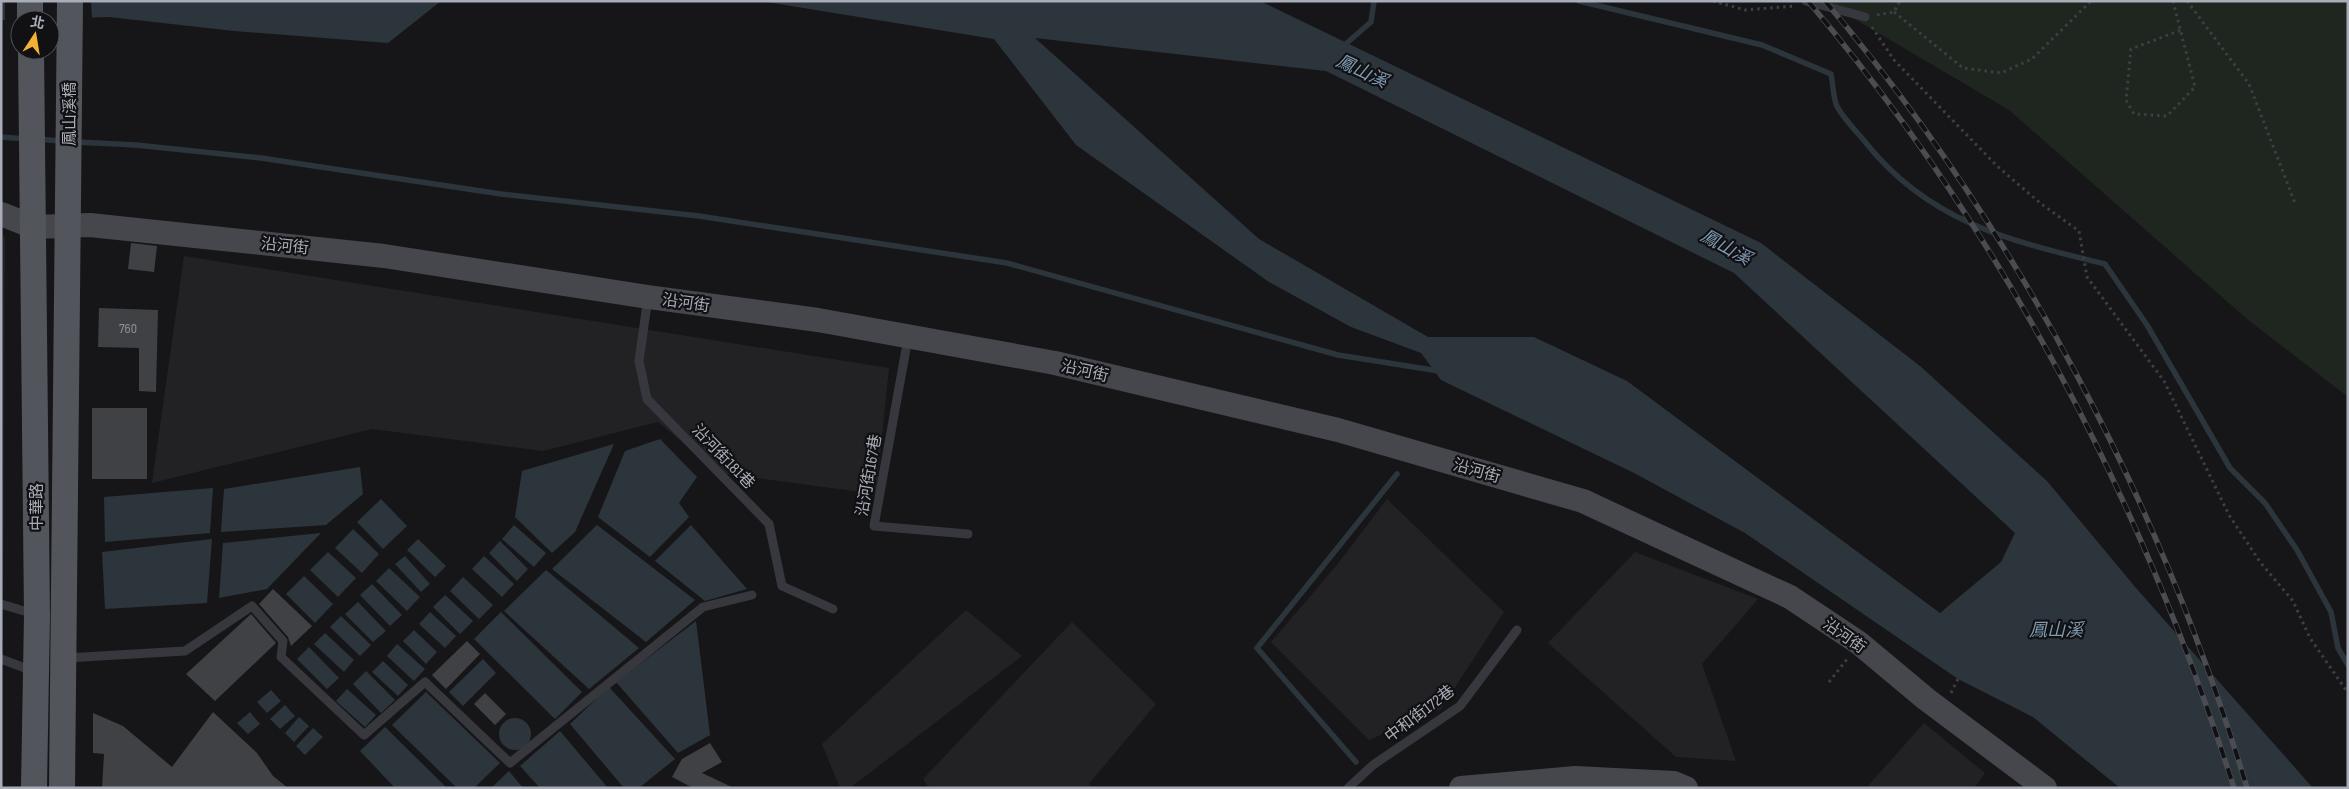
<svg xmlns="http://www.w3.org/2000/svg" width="2349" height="789" font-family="'Sofia Sans Condensed','Noto Sans TC',sans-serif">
<rect width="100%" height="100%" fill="#161618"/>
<!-- built -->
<path fill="#222225" d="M1,234L5,236L3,638L1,636Z
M184,256L889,368L876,494L720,473L658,422L543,451L372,429L152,483Z
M1387,499L1504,612L1441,709L1369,740L1271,642L1336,566Z
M1635,552L1758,599L1702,664L1736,761L1676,757L1548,643Z
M966,610L1022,656L850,788H840L822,744Z
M1072,622L1156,704L1089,784L1092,788H929L923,779Z
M1924,723L1985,773L1974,788H1866Z"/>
<!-- green -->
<path fill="#1e261f" d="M1824,1H2348V397L2247,319L2009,110Z"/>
<!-- water -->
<path fill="#2c353c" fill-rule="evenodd" d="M1,1H441L388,43L234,31L109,17L1,20Z
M761,1H1260L1761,243L1920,366L2047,481L2136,588L2313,788H2120L2033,717L1958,679L1745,533L1634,473L1441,380L1421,353L1351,327L1269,282L1076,145L994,39ZM1035,38L1326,71L1734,273L2015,533L2001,562L1940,613L1627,381L1534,337H1428L1259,239Z
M660,439L697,477L679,503L689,517L650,557L598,517L625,451Z
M614,444L575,532L552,553L515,517L522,471Z
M360,467L363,494L326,525L221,532L224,489Z
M213,488L210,533L105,542L104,497Z
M381,499L407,526L383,549L357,522Z
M514,525L546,553L534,567L502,539Z
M597,525L695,600L646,642L552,569Z
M691,525L747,589L705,601L655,561Z
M353,529L379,554L362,573L335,548Z
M321,533L267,589L219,598L223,543Z
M212,539L207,603L105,609L102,552Z
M418,539L446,566L435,577L407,550Z
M500,541L528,569L517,581L489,553Z
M328,552L356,578L338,597L310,570Z
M405,556L430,584L421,592L395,564Z
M484,556L514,584L502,597L472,569Z
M389,568L420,597L407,611L376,581Z
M546,570L639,648L589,689L504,611Z
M304,576L333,604L315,623L286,594Z
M463,577L493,605L479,619L450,591Z
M372,584L402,615L390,626L360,595Z
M445,595L473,621L460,634L433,607Z
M358,602L386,631L373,642L345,614Z
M430,612L456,636L445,648L419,624Z
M501,612L582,692L555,719L474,639Z
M341,616L371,645L360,656L330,627Z
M696,621L710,735L678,753L616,682Z
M414,630L437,652L426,664L403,641Z
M325,633L354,660L344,672L314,644Z
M397,644L425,669L414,681L387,656Z
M309,647L339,678L327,689L297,659Z
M483,659L496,673L463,706L449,692Z
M383,661L408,685L398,696L372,672Z
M366,671L395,700L381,713L353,684Z
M609,687L675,759L639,788H624L570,724Z
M347,689L376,715L365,727L336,701Z
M271,690L281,701L267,713L257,702Z
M426,692L500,763L474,788H457L392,725Z
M285,705L295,716L280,729L270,719Z
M250,712L260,724L248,734L237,723Z
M299,717L309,726L294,742L285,733Z
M499 734a16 16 0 1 1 32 0a16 16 0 1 1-32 0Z
M385,727L447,788H395L360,751Z
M313,728L323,737L305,755L296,746Z
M560,731L608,788H540L520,766Z
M509,771L523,788H491Z"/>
<!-- pier -->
<path fill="#161618" d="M5,1H91L92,20L5,22Z"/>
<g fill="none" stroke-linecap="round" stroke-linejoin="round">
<!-- stream -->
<path stroke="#2c353c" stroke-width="5.5" d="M1579,1L1762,45L1831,74C1833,84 1833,94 1836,104C1840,115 1858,133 1866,143C1930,223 2011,241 2105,264L2147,325L2230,468L2265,503L2297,550L2331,612L2338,648L2348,665
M1341,48L1371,22L1374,1
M1,137L26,139
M38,139L61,141
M76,142L136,145L261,158L501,194L699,216L1007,263L1338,355L1439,371
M1356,762L1257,648L1397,474"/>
</g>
<!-- building -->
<path fill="#404145" d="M131,243L157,246L154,272L128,269Z
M99,308L158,310L156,392L139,391V348L98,347Z
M92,408H147V479H92Z
M273,589L312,626L291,646L288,637L259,604Z
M251,614L276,643L215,701L186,674Z
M467,641L480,654L446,689L432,675Z
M485,693L506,714L495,725L474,704Z
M213,712L257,753L273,776L288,788H102L104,754L93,753V713L123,726L172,767Z
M710,743L722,762L702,773L734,788H693L672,777L682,759Z"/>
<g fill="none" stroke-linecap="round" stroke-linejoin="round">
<!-- path -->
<path stroke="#3d3f44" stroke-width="3" stroke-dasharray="2.5 4" stroke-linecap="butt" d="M1713,1L1745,10L1796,6
M2173,1L2195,87L2167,116L2134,114L2126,100L2131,49L2181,30
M2187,1L2249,84L2295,203
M1894,12L1963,68L2001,73L2032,59L2091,1
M1877,15L1894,12L1900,1
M1872,27L1894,60L1997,166L2040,203L2079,231L2087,277L2164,381L2229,515L2260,562L2293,601L2310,638L2348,693
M1829,682L1848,658
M1951,693L1958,679"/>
<!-- lane -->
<path stroke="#37383d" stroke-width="9" d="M1806,1L1865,17
M648,297L639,361L647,399L769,524L782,586L833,609
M908,338L874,526L968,534
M1,604L34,614
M66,658L185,651L252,606L283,641L281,657L364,735L425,682L510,763L703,607L752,595
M1,659L25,668L34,667
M1348,788L1373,765L1460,706L1517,630"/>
<!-- secondary -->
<path stroke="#45474d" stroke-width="24" d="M1,214L34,227L90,225L384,256L648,297L818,320L1055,363L1338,430L1583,501L1790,597L1859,643L1926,699L2045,788
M1461,788L1575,778L1674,783L1686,788"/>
<!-- primary -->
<path stroke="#53555c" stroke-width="26" d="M30,1V20
M31,50L37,615L34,788
M62,788L70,1"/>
<!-- rail casing -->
<g stroke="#4a4c52" stroke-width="5.5">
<path id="rail" d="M1808,1C2002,231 2143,502 2234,788
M1825,1C2016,227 2162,505 2247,788"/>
</g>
<!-- rail -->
<use href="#rail" stroke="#111113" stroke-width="4" stroke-dasharray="11" stroke-linecap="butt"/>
</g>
<g text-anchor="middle" stroke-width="4.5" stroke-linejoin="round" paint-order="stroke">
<!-- number labels -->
<g font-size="14" fill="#8e929b">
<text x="128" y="333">760</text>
</g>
<!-- street labels -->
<g font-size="16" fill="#a8adb8" stroke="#111113">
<text transform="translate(69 114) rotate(-90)" y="6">鳳山溪橋</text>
<text transform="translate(285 245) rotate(6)" y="6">沿河街</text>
<text transform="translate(686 302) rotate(8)" y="6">沿河街</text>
<text transform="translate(1085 370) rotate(13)" y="6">沿河街</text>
<text transform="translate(724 456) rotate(46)" y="6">沿河街181巷</text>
<text transform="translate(1477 470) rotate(16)" y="6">沿河街</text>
<text transform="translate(868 475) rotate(-80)" y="6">沿河街167巷</text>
<text transform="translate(36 507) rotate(-90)" y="6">中華路</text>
<text transform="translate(1845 635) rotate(35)" y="6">沿河街</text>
<text transform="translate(1419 713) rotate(-37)" y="6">中和街172巷</text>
</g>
<!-- water labels -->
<g font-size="18" font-style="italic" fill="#7f9bb3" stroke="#111113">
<text transform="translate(1362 71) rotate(25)" y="6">鳳山溪</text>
<text transform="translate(1726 247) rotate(29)" y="6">鳳山溪</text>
<text x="2056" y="636">鳳山溪</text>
</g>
</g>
<!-- border -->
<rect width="2349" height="789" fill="none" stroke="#a8adb8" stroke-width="5"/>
<!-- north arrow -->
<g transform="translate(35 35) rotate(12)"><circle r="24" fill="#111113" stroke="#4d4f55"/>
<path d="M0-4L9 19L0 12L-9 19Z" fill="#f2b134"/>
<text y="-8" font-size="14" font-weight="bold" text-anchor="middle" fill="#a8adb8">北</text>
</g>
</svg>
